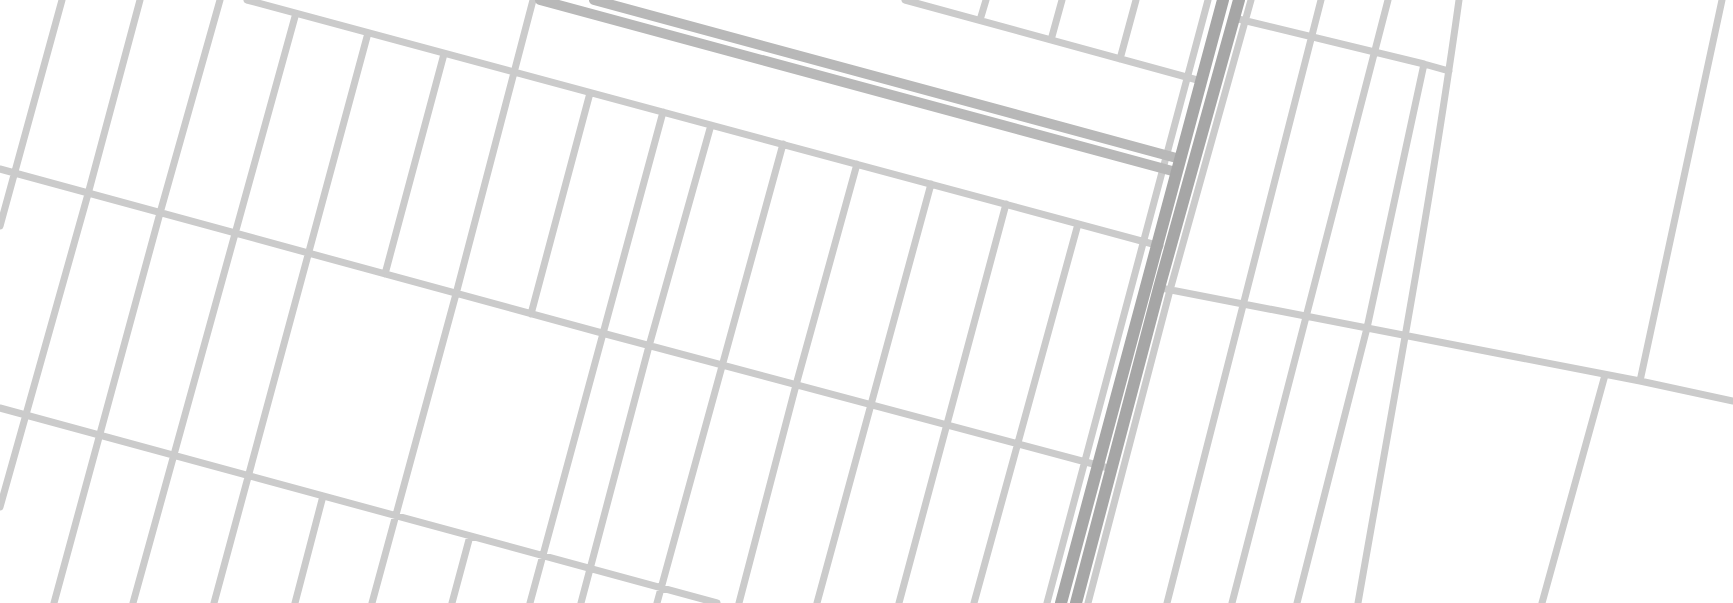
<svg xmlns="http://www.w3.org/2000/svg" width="1733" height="603" font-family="'DejaVu Sans',sans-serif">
<rect width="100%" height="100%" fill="#fff"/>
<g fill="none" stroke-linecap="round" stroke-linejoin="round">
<!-- street -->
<path stroke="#cbcbcb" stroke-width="7" d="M247,0L1160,246
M905,0L1201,81
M1234,18L1424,64L1367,328L1297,603
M980,20L986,0
M1051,40L1062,0
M1120,59L1136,0
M1424,64L1449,71
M0,169L602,333L1112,469
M0,226L62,0
M385,274L444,54
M1166,289L1640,381L1733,401
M531,314L590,93
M1640,381L1722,0
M0,408L717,603
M0,507L88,194L140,0
M54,603L160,213L220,0
M133,603L296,13
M214,603L368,33
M295,603L323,496
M372,603L456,294L533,0
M452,603L470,536
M530,603L663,112
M581,603L649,346L711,125
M657,603L783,144
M739,603L796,385L857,164
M817,603L931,184
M899,603L1006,204
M974,603L1078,224
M1047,603L1208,0
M1088,603L1170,290L1251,0
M1167,603L1321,0
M1232,603L1388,0
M1358,603C1393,402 1431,202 1459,0
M1542,603L1605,375"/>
<!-- secondary -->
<path stroke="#b8b8b8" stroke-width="10" d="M540,0L1176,172
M594,0L1180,159"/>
<!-- primary -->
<path stroke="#a6a6a6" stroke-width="12" d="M1061,603L1223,0
M1076,603L1159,288L1239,0"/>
</g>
</svg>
